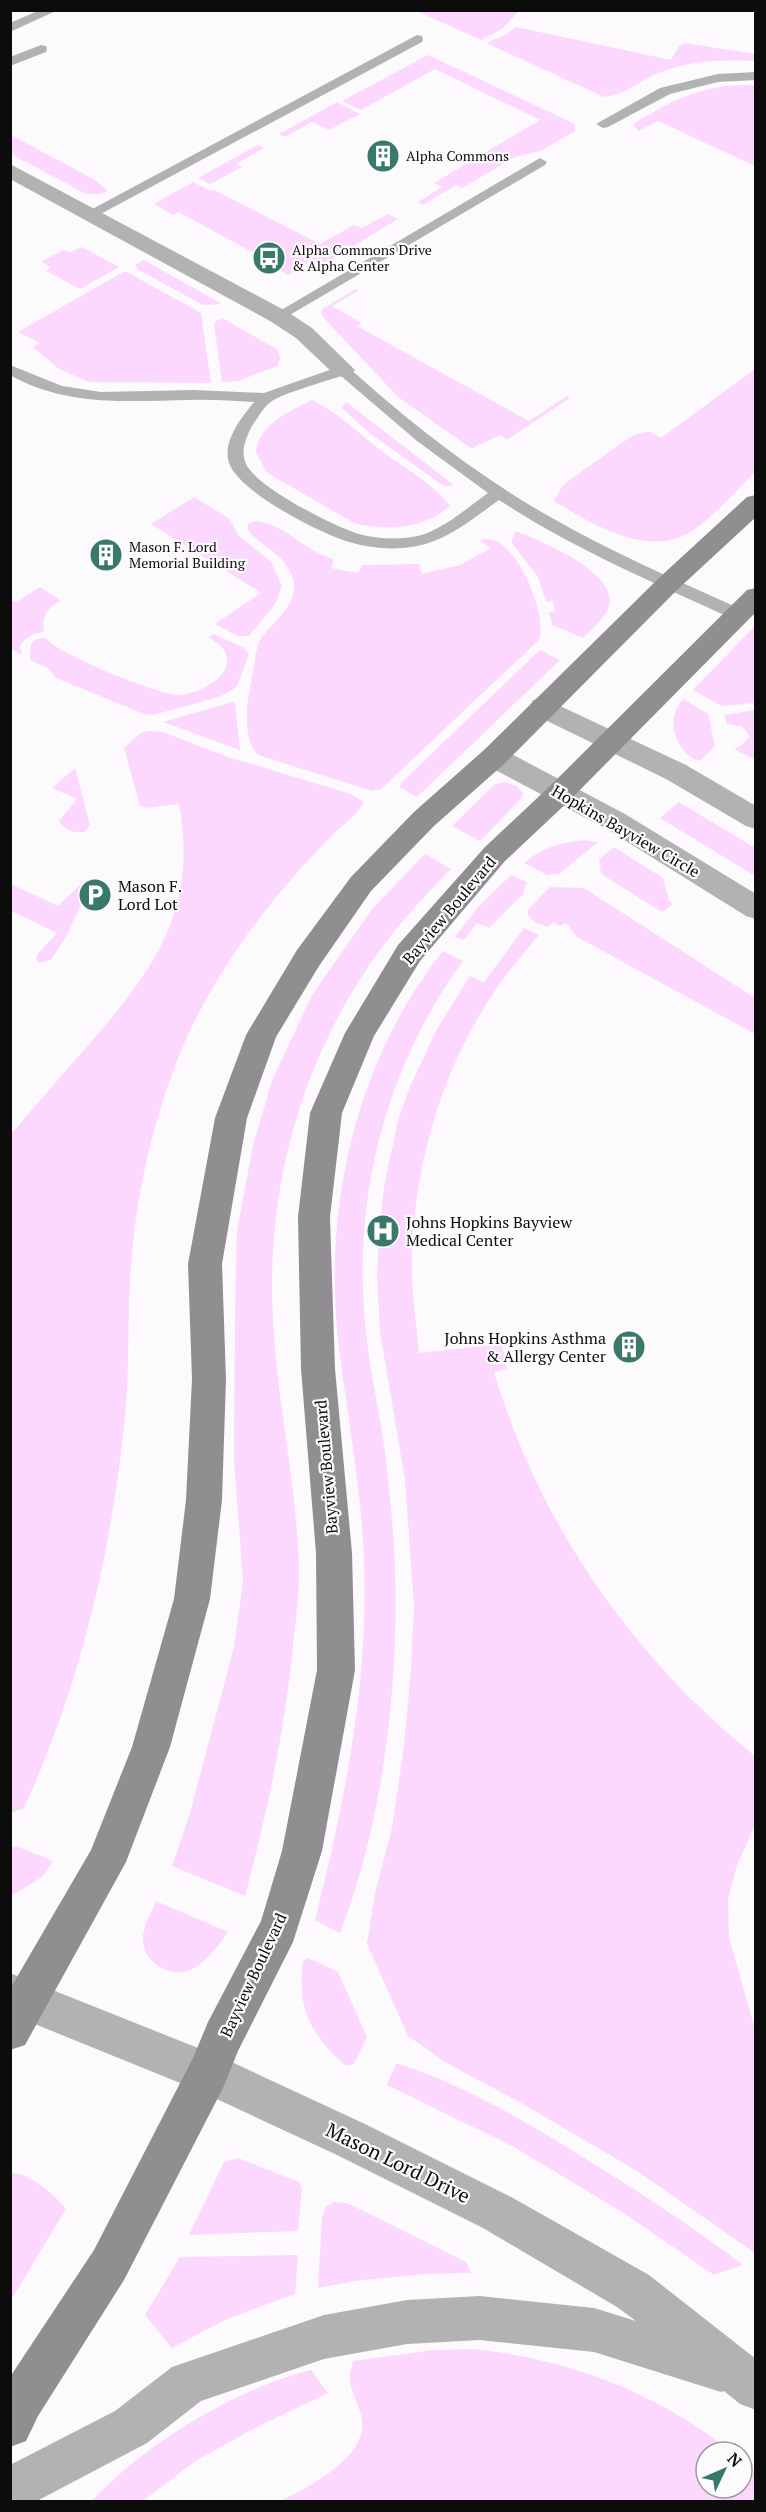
<svg xmlns="http://www.w3.org/2000/svg" width="766" height="2512" font-family="'PT Serif',serif">
<rect width="100%" height="100%" fill="#fdfafd"/>
<!-- green -->
<path fill="#fcd7fe" d="M417,11L519,10V11L502,29L481,40Z
M516,27L671,60L679,46L685,43L755,54V61C723,60 689,60 659,73C639,81 625,95 604,97L486,43L507,34Z
M428,55L575,124V131L540,151L515,157L462,188L456,185L423,205L418,202L442,187L434,183L540,120L435,69L361,110L342,101Z
M755,85V166L658,121L639,131L634,126L635,123C678,97 704,84 755,85Z
M337,102L360,114L329,130L312,122L285,137L279,134Z
M11,135L95,180L108,191L100,194H86L11,154Z
M258,145L264,148L236,164L242,167L210,184L198,178Z
M193,182L211,191L214,190L320,244L354,225L362,228L388,214L398,219L321,266L311,260L288,275L272,265V263L184,215L179,212L173,215L154,204Z
M82,247L119,267L80,289L46,271L51,267L41,262L63,250L71,252Z
M144,260L222,304L203,305L137,269L136,264Z
M125,271L201,313L211,383L89,382L59,369L33,347L40,343L18,332Z
M356,289L359,290L332,306L362,323L357,326L529,421L567,396L570,398L507,440L500,435L474,447V449L469,447L398,397L323,317L321,311L324,308Z
M224,319L278,350L280,358L277,366L238,381L222,382L214,324L217,320Z
M755,369V472C736,491 717,513 695,529C651,561 592,524 554,501L563,485L578,474L632,436L648,431L661,438Z
M312,400C338,413 358,432 380,450C404,468 432,482 450,506C423,530 386,531 354,523L266,472L256,452C260,423 289,412 312,400Z
M346,402L454,485L445,487L372,435L342,408Z
M194,497L230,519L238,535L271,562L282,586L276,603L249,636H238L215,624L261,593L151,524Z
M257,521C286,525 306,552 334,559L331,568L358,573L362,565L419,564L422,574L460,565L491,548L480,541C511,525 549,613 539,640L381,789L372,791L258,755C239,735 249,692 254,667C255,659 256,648 260,640C272,621 300,605 293,579C285,553 262,548 247,529L249,523Z
M516,531C541,541 618,572 609,606C605,619 592,629 583,638L552,625L549,612L555,611L553,601L546,602L538,577L511,542Z
M40,587L61,601C48,606 41,617 44,632C33,633 26,637 20,646L22,655L11,649V602L18,601Z
M755,626V703L722,706L693,690Z
M214,634L244,648L249,654L237,686L232,690L219,697L153,715L144,714L56,678L48,668L30,660C31,646 28,638 46,638C57,654 155,693 176,695C194,696 230,679 227,658C225,647 217,643 209,637Z
M540,650L560,660L417,797L400,788L401,783Z
M683,699L708,714L715,746L702,759L697,761C674,748 665,720 683,699Z
M232,702L235,703L240,750L163,722Z
M755,710V759H753L734,749L742,745L749,737L748,733L741,726L727,724L724,715Z
M148,731L163,732L228,757L351,794L364,802C358,813 347,821 338,830C325,843 312,856 300,869C246,930 198,1000 171,1077C149,1138 136,1200 131,1264C127,1315 130,1367 125,1417C112,1551 80,1686 24,1808L11,1813V1133H12C36,1105 60,1077 84,1050C152,973 199,912 179,804L148,808L140,806L124,748L139,734Z
M75,768L90,825L85,832C76,834 64,830 59,821L77,799L52,788Z
M505,782L517,786L523,793L522,798L480,841L452,826L495,784Z
M679,802L755,848V876L660,818Z
M585,840L598,842L559,874L547,875L524,863C542,847 562,842 585,840Z
M614,847L663,878L669,901L673,904L662,912L601,874L599,859Z
M425,854L451,869C428,892 406,916 386,942C304,1050 265,1185 273,1320C277,1403 297,1485 299,1569C299,1594 296,1620 293,1645C285,1731 267,1813 245,1896L172,1866L190,1813L234,1647L243,1581L234,1460L235,1313L237,1231L253,1145L272,1081L312,995L373,908Z
M511,875L527,882L523,894L489,928L477,923L464,940L455,937L478,907Z
M83,882L88,883L89,887L67,935L51,960L40,963L36,960L37,955L57,933L11,911V884L58,906Z
M550,887L584,888L755,998V1034L577,937L566,923L560,926L553,922L548,927C539,924 528,921 527,911Z
M524,928L539,935C524,953 509,970 496,989C442,1069 415,1161 412,1256C411,1288 416,1321 419,1353L502,1344L507,1369L494,1372C527,1482 583,1580 660,1666C679,1688 700,1708 721,1727C732,1738 745,1746 755,1757V1825L737,1865L728,1899L729,1938L755,2029V2253L637,2171L523,2104L445,2062L408,2036L367,1944L375,1893L392,1828L404,1746L411,1670L414,1606L405,1480L380,1332L377,1275L380,1222L385,1181L399,1117L409,1089L437,1029L470,976L484,982Z
M443,951L463,961C387,1065 353,1194 365,1322C368,1359 376,1395 382,1431C387,1464 390,1498 393,1531C402,1661 387,1812 340,1933L315,1920C345,1801 369,1682 364,1558C361,1487 348,1419 339,1349C322,1210 355,1062 443,951Z
M16,1846L53,1861L42,1877L11,1896V1848Z
M156,1901L228,1932C218,1946 202,1969 183,1972C165,1975 144,1960 143,1941C142,1927 151,1914 156,1901Z
M308,1958L338,1972L367,2037L354,2064L346,2066C310,2034 297,2009 303,1961Z
M396,2063C463,2084 525,2121 584,2158C638,2191 692,2226 743,2265L714,2275L622,2212L514,2147L387,2085Z
M238,2158L299,2182L302,2188L298,2231L189,2235L224,2162Z
M11,2172C33,2176 52,2192 66,2209L11,2300Z
M334,2202L347,2203L466,2262L471,2273L425,2274L355,2281L318,2288L322,2217L326,2207Z
M298,2255L295,2294L227,2319L172,2348L145,2315L180,2257Z
M474,2349C567,2359 658,2392 731,2452H706V2488H742V2461L755,2472V2501H281C309,2487 367,2458 362,2420C360,2406 351,2393 350,2379C349,2374 352,2367 353,2361L433,2350Z
M311,2370L328,2393L257,2427L197,2460L143,2501H92C143,2445 237,2388 311,2370Z"/>
<g fill="none" stroke-linecap="round" stroke-linejoin="round">
<!-- lane -->
<path fill="#b3b2b3" fill-rule="evenodd" d="M40,10H58L10,32V23Z
M417,35L422,36L423,39L422,42L95,217H85L83,214Z
M41,45L46,46L47,49L46,52L10,66V57Z
M756,72V80L718,82L670,94L608,127L603,128L596,124L660,88L718,74Z
M540,158L547,162L545,165L283,319L278,320L271,316Z
M10,365L62,386L101,392L194,390L264,393L338,367H348C409,422 474,473 545,514C609,551 676,580 743,610L745,614L743,618H731C652,582 572,548 499,500C472,519 446,542 412,547C391,550 369,548 349,542C319,533 239,492 229,463C222,441 242,417 254,402C233,401 211,399 190,400C128,401 66,407 10,375ZM341,376L417,441L488,493C467,508 444,529 418,536C400,540 377,539 359,534C335,527 251,485 245,461C241,450 246,437 252,426C257,419 264,406 272,401C284,393 324,382 341,376Z"/>
<!-- street -->
<path fill="#b3b2b3" fill-rule="evenodd" d="M10,164L286,311L312,328L355,370L351,375L343,377L335,375L296,338L270,321L10,179Z
M543,698L686,765L756,806V829L746,826L666,779L533,714L529,707L533,700Z
M494,747L504,750L625,814L756,894V919L746,916L605,828L484,764L480,757L484,750Z
M10,1973L223,2058L365,2124L513,2198L649,2275L756,2359V2410L740,2404L724,2391L721,2392L594,2352L480,2340L407,2344L324,2359L201,2401L147,2443L35,2502H10V2465L115,2411L172,2367L324,2315L407,2300L480,2296L594,2308L636,2321L617,2307L483,2228L335,2154L195,2089L10,2014Z"/>
<!-- secondary -->
<path fill="#908e90" fill-rule="evenodd" d="M756,495V517L678,589L504,764L434,826L371,891L319,966L276,1037L247,1118L222,1264L226,1379L222,1500L210,1599L170,1747L126,1862L25,2045L10,2050V1989L91,1850L132,1747L174,1599L186,1500L192,1379L188,1264L215,1118L246,1035L297,950L351,877L414,812L484,750L660,577L747,497Z
M756,588V612L571,799L505,861L420,961L374,1036L342,1113L330,1217L335,1369L352,1553L355,1670L322,1851L293,1942L238,2051L223,2088L124,2280L38,2416L26,2441L10,2447V2377L94,2250L193,2058L208,2022L261,1921L282,1851L317,1670L316,1553L301,1369L298,1217L310,1113L345,1033L398,945L485,847L551,785L747,590Z"/>
</g>
<!-- icons -->
<defs>
<g id="building-disc" transform="scale(1.725)"><circle r="9.5" fill="#387968" stroke="#fdfafd"/><path d="M-4-6H4V6H1V3H-1V6H-4ZM-2.5-4.3h1.7v1.8h-1.7ZM.8-4.3h1.7v1.8H.8ZM-2.5-1h1.7V.8h-1.7ZM.8-1h1.7V.8H.8Z" fill="#fff"/></g>
<g id="bus-disc" transform="scale(1.725)"><circle r="9.5" fill="#387968" stroke="#fdfafd"/><path d="M-5-6H5V4H4V6H2V4H-2V6H-4V4H-5ZM-3.5-4V0h7V-4ZM-3.5 1.2v1.5H-2V1.2ZM2 1.2v1.5H3.5V1.2Z" fill="#fff"/></g>
<g id="parking-disc" transform="scale(1.725)"><circle r="9.5" fill="#387968" stroke="#fdfafd"/><path d="M-3.5-5.5H1a3.5 3.5 0 0 1 0 7H-1V5.5H-3.5ZM-1-3.4V-.6H.8a1.4 1.4 0 0 0 0-2.8Z" fill="#fff"/></g>
<g id="hospital-disc" transform="scale(1.725)"><circle r="9.5" fill="#387968" stroke="#fdfafd"/><path d="M-5-5h3v3.5h4V-5h3V5h-3V1.5h-4V5h-3Z" fill="#fff"/></g>
</defs>
<g fill-rule="evenodd">
<use href="#building-disc" x="383" y="156"/>
<use href="#bus-disc" x="269" y="258"/>
<use href="#building-disc" x="106" y="555"/>
<use href="#parking-disc" x="95" y="895"/>
<use href="#hospital-disc" x="383" y="1231"/>
<use href="#building-disc" x="629" y="1347"/>
</g>
<g text-anchor="middle" stroke-width="4.5" stroke-linejoin="round" paint-order="stroke">
<!-- far-poi labels -->
<g font-size="14" fill="#0d0c0d" stroke="#fdfafd" text-anchor="start">
<text x="406" y="161">Alpha Commons</text>
<text x="292" y="255">Alpha Commons Drive<tspan x="292" dy="16">&amp; Alpha Center</tspan></text>
<text x="129" y="552">Mason F. Lord<tspan x="129" dy="16">Memorial Building</tspan></text>
</g>
<!-- street labels -->
<g font-size="16" fill="#0d0c0d" stroke="#fdfafd">
<text transform="translate(626 831) rotate(30)" y="6">Hopkins Bayview Circle</text>
<text transform="translate(449 910) rotate(-50)" y="6">Bayview Boulevard</text>
<text transform="translate(326 1467) rotate(-95)" y="6">Bayview Boulevard</text>
<text transform="translate(253 1975) rotate(-65)" y="6">Bayview Boulevard</text>
</g>
<!-- poi labels -->
<g font-size="16" fill="#0d0c0d" stroke="#fdfafd" text-anchor="start">
<text x="118" y="892">Mason F.<tspan x="118" dy="18">Lord Lot</tspan></text>
<text x="406" y="1228">Johns Hopkins Bayview<tspan x="406" dy="18">Medical Center</tspan></text>
<text x="606" y="1344" text-anchor="end">Johns Hopkins Asthma<tspan x="606" dy="18">&amp; Allergy Center</tspan></text>
</g>
<!-- near-street labels -->
<g font-size="20" fill="#0d0c0d" stroke="#fdfafd">
<text transform="translate(398 2163) rotate(26)" y="7">Mason Lord Drive</text>
</g>
</g>
<!-- border -->
<rect width="766" height="2512" fill="none" stroke="#0d0c0d" stroke-width="24"/>
<!-- north arrow -->
<g transform="translate(724 2470) rotate(46)"><circle r="28" fill="#fdfafd" stroke="#9d9b9d" stroke-width="1.5"/>
<path d="M0-4.5L10 22L0 15L-10 22Z" fill="#387968"/>
<text y="-9" font-size="16" font-weight="bold" text-anchor="middle" fill="#0d0c0d">N</text>
</g>
</svg>
